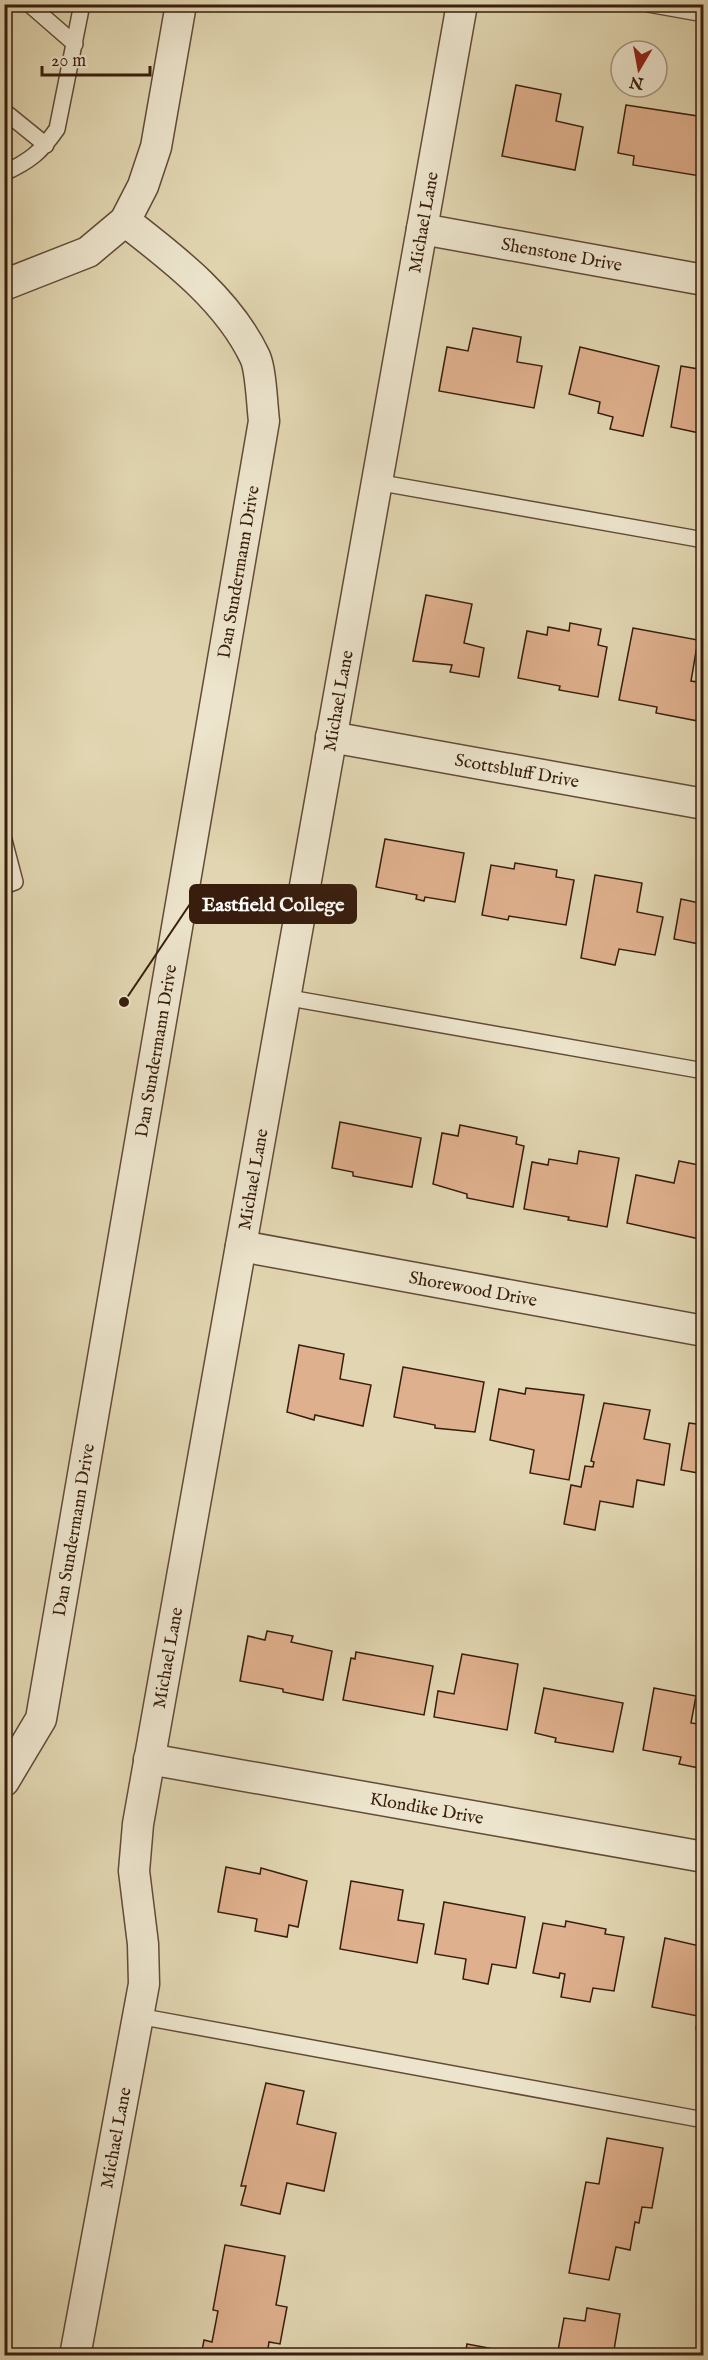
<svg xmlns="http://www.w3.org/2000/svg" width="708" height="2360" font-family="'IM FELL English',serif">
<rect width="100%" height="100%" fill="#e1d6b1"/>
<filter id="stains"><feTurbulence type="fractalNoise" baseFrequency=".00333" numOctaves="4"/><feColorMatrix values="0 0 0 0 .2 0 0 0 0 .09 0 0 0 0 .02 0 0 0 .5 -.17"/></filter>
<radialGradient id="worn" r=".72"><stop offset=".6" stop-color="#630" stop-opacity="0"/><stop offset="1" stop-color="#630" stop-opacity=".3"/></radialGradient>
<!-- building -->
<path fill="#dfb08d" stroke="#381d0e" stroke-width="1.5" d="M516,85L561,94L556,121L583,127L575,170L502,156Z
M626,105L704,117V153L700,176L633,165L634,156L618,153Z
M473,328L521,337L517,362L542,366L534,408L439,391L447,347L468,351Z
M580,347L659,366L643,436L610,429L613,417L598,413L600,402L569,394Z
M681,366L704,370V434L671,427Z
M426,595L472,604L464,643L484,648L479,677L450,672L452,665L413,661Z
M570,623L601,629L598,645L607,647L598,697L559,690L560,686L518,678L527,631L547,635L548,627L569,631Z
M633,628L698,640L691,681L704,683L698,721L656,713L657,707L619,700Z
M385,839L464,853L455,902L425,897L424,901L416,899L417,895L376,887Z
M515,863L557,870L556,877L574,880L566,925L509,916L508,920L482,915L491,865L514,869Z
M595,875L642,883L637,912L663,917L655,955L619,949L615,965L581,958Z
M681,899L704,904V945L674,939Z
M340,1122L421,1138L412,1187L353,1176V1172L332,1168Z
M460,1125L517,1137L516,1144L524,1146L513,1207L467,1198V1194L433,1184L442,1133L458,1136Z
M579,1151L619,1158L607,1227L568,1220L569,1217L524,1209L532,1162L548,1165L549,1159L577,1164Z
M679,1161L704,1166V1240L627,1223L636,1175L674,1183Z
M299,1345L344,1354L340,1379L371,1385L363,1426L315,1415L314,1420L287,1412Z
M403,1367L484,1382L475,1432L435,1428V1425L394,1417Z
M526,1388L584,1395L569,1480L530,1473L534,1450L490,1440L499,1389L525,1394Z
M604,1403L650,1410L644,1439L670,1444L664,1485L637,1480L633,1507L600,1501L595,1530L564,1524L571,1485L581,1487L585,1466L593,1467L594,1462L591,1461Z
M689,1423L704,1425V1474L681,1470Z
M267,1631L293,1636L291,1642L332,1651L323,1700L283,1692V1689L240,1681L248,1636L265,1640Z
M356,1652L433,1666L424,1715L343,1700L351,1658L355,1659Z
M462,1654L518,1664L507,1730L434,1717L438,1691L454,1694Z
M544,1688L623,1703L613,1752L555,1742L556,1738L535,1733Z
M654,1688L696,1696L691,1723L704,1725V1769L679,1764L681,1757L643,1750Z
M226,1867L260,1874L261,1868L307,1881L298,1927L289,1925L287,1937L255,1931L257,1919L218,1912Z
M351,1881L403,1890L398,1920L424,1924L417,1963L340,1949Z
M444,1902L525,1917L516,1968L492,1964L488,1984L463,1979L466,1959L435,1954Z
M566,1921L606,1929L605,1934L624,1937L614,1991L593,1988L590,2002L561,1997L565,1974L560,1973L559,1978L533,1973L543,1923L565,1927Z
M665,1938L704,1947V2030L696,2029L698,2016L652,2007Z
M266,2083L304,2091L297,2124L336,2133L324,2191L287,2183L280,2214L241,2205L246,2186H241Z
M607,2138L663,2148L652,2208L642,2207L639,2223L635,2222L630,2250L616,2247L609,2280L569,2273L586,2182L599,2184Z
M225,2245L285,2256L276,2305L287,2307L280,2344L269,2342L267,2356H201L204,2340L212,2342L218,2311L213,2310Z
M587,2308L620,2314L613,2356H557L564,2318L585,2321Z
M467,2344L532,2356H465Z"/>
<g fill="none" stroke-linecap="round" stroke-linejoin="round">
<!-- lane casing -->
<g stroke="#624b37" stroke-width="18">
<path id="lane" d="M29,4L75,44
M648,4L704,14
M4,111L46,145
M4,173C30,161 41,152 57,129L82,4
M376,482L704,540
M4,840L15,882L4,886
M284,997L704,1071
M138,2016L704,2120"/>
</g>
<!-- street casing -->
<g stroke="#624b37" stroke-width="33">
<g id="street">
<path id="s1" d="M422,229L704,280"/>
<path d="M4,285L88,252L125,221L143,186L156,147L181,4"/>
<path id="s2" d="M331,737L704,804"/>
<path id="s3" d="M241,1246L704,1331"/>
<path id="s4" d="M149,1759L704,1857"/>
<path id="s5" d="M4,1781L41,1719L264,421C262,405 261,370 255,357C228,300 174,259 125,221"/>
<path id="s6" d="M75,2356L144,1984L143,1944L134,1871L138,1824L462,4"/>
</g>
</g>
<!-- lane -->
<use href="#lane" stroke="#ece4cc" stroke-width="15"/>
<!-- street -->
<use href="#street" stroke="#ece4cc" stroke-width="30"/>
</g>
<g text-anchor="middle" stroke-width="4.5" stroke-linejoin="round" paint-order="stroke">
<!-- street labels -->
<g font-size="18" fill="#381d0e" stroke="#ece4cc">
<text dy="6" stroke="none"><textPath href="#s6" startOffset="2166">Michael Lane</textPath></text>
<text dy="6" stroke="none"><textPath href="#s1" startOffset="142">Shenstone Drive</textPath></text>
<text dy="6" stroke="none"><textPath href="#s5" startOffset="1236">Dan Sundermann Drive</textPath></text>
<text dy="6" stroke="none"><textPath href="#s6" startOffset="1680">Michael Lane</textPath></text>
<text dy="6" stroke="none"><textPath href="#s2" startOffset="189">Scottsbluff Drive</textPath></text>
<text dy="6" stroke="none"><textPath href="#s5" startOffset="750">Dan Sundermann Drive</textPath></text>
<text dy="6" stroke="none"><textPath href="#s6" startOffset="1194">Michael Lane</textPath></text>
<text dy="6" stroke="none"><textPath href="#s3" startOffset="236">Shorewood Drive</textPath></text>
<text dy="6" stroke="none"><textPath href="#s5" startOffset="264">Dan Sundermann Drive</textPath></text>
<text dy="6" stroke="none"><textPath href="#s6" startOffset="708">Michael Lane</textPath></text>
<text dy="6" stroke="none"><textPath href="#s4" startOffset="282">Klondike Drive</textPath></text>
<text dy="6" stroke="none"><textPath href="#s6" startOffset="222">Michael Lane</textPath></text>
</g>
</g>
<!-- callouts -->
<path fill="none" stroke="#381d0e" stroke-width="2" d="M124 1002L190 904"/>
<circle fill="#381d0e" stroke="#ece4cc" stroke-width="2" cx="124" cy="1002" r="6"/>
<rect fill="#381d0e" stroke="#381d0e" stroke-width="2" x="190" y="885" width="166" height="38" rx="6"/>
<g font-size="20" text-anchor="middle" font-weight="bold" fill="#fff">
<text x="273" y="911">Eastfield College</text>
</g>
<!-- margin -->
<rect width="708" height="2360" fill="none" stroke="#e1d6b1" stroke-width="24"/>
<rect x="6" y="6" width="696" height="2348" fill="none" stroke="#381d0e" stroke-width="3"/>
<rect x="12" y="12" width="684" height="2336" fill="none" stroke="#381d0e" stroke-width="1.5"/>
<!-- north arrow -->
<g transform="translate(639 69) rotate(190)"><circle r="28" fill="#ece4cc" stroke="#a49480" stroke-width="1.5"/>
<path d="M0-4.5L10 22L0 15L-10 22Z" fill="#8f2418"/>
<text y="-9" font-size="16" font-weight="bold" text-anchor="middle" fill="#381d0e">N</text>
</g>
<!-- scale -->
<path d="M42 66v9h108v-9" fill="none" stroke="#381d0e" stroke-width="3"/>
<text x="51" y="66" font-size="18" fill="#381d0e" stroke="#ece4cc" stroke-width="4.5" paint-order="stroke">20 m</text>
<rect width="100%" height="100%" filter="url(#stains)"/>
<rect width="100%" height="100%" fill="url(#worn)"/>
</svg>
